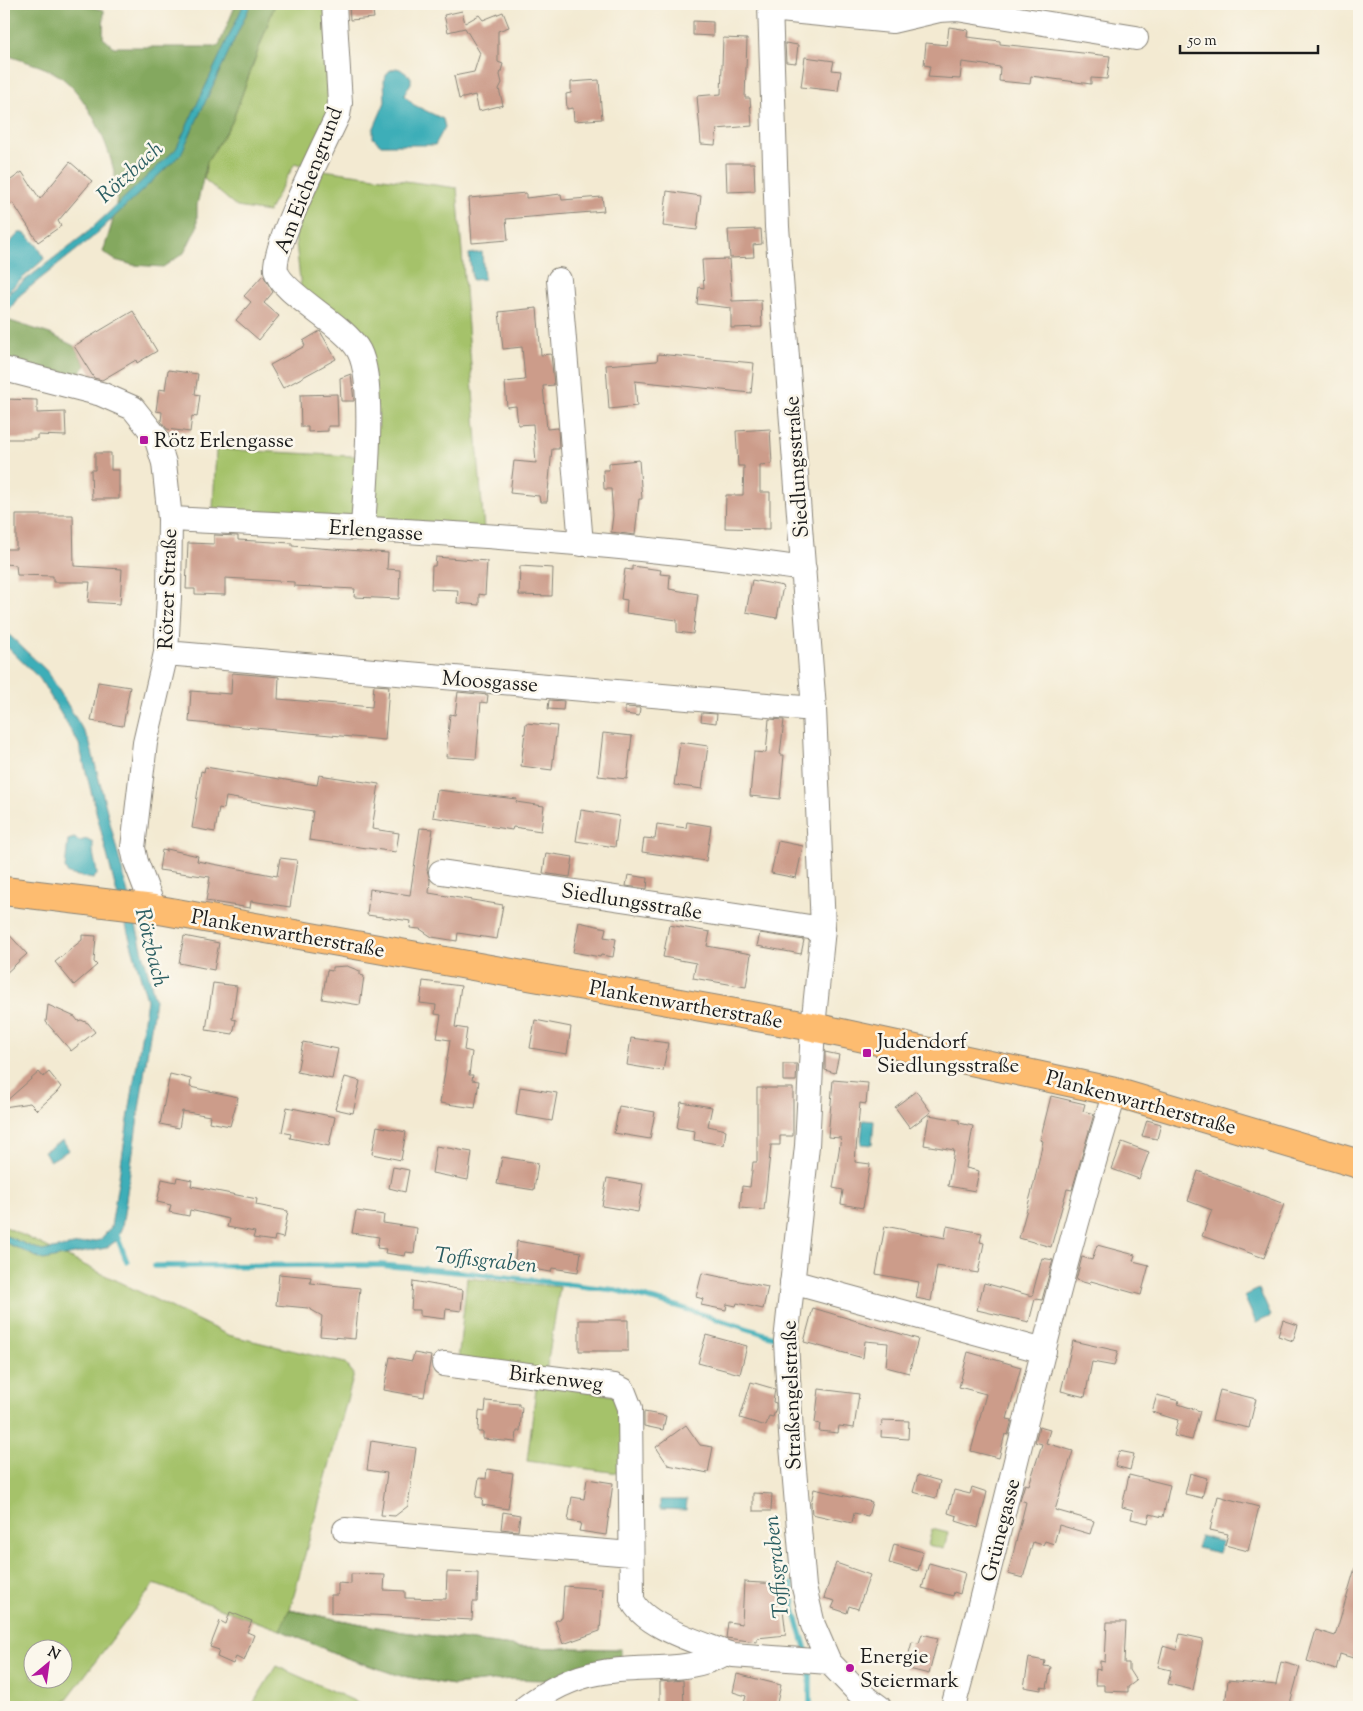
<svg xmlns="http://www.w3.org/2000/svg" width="1363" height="1711" font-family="'Sorts Mill Goudy',serif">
<rect width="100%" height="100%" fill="#fbf7ec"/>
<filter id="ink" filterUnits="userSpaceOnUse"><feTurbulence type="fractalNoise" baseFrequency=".02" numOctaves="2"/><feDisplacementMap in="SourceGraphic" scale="10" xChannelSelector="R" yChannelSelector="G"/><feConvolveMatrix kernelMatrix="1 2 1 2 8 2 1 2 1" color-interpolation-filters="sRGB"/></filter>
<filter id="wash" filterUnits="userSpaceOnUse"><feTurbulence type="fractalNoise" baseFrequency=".0096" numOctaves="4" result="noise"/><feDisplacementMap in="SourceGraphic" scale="20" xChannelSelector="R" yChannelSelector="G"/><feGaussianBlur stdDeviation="1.12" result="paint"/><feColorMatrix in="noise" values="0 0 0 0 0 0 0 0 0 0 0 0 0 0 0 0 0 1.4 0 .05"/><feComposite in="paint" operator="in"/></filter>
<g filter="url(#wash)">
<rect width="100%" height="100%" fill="#f3ead2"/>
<!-- green -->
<path fill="#a5c26a" stroke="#606f43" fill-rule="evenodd" d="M275,4H325L332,102L308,168L295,163L268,212L237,207L204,179L207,162L232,122Z
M323,170L457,188L484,530L213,508L216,449L371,457L374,376L363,334L302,298L295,234Z
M4,1226L228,1335L345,1363L354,1374L290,1610L403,1632L520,1647L621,1649L510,1679L453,1685L397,1675L344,1657L280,1630L154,1584L61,1707H4ZM32,1648H62V1678H32Z
M467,1278L560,1287L546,1372L458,1361Z
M537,1381L619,1397L626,1474L527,1461Z
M932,1529L948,1533L944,1549L928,1545Z
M276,1666L368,1707H251Z"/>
<!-- forest -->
<path fill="#84a85e" stroke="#50623d" d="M4,4H77L104,10L103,38L114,47H213L219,45L236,4H275L232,122L207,162L197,205V227L184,253L163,267L133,265L115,260L103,252C109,233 117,212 117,192C115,155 89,95 58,75C43,65 21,61 4,54Z
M4,319L50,334L74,346L86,366L67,385L13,371L8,388H4Z
M289,1610L403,1632L520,1647L621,1649V1668L606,1682L510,1679L453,1685L397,1675L344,1657L280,1630Z"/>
<!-- water -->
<path fill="#3daeb8" stroke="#2c656a" d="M244,4H251L181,154L93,237L20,295L4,317V300L11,291L89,231L176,149Z
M396,68L400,69L411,77V83L404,95L414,105L443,119L445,127L435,145H381L373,138V130L385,102L384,79L389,71Z
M19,233H24C33,240 40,247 44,259L4,295V249Z
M482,252L484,279L472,280L469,254Z
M4,630L48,672L89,740L155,1000L122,1227L116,1241L106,1248L43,1260L4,1242V1235L42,1251L100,1240L111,1227L147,1000L117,894L79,744L40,679L4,644Z
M74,838L80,841L86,839L93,843C92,855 96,863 97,875L93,879L68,874L65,868L68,840Z
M863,1120L874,1121L872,1145L861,1144Z
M63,1140L69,1150L50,1161L44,1151Z
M1259,1289L1271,1316L1256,1323L1244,1296Z
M660,1500H687L686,1510L660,1509Z
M1200,1536L1222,1542L1219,1553L1197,1548Z"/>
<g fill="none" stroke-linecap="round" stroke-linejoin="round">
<!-- stream -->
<path stroke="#3daeb8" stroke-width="5.5" d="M115,1231L127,1262
M155,1266L380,1265L470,1273L615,1290L673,1305L777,1338L778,1341
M792,1584L794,1610L806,1650
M810,1671V1707"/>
</g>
<g id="blocks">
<!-- building -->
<path fill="#cc9c8a" d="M349,4H372L374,18L350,20Z
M462,11L465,23L479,15L483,20L503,12L509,27L498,31V62L503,64L500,75L502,83L499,89L503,105L479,111L475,95L459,99L454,76L474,72L480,53L465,28L448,32L444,15Z
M693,21L713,22V36L693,35Z
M949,27L968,30L967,37L1000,41V44L1110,56L1107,79L1091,78V84L1031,76L1030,84L999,81L1000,67L962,62L960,79L928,77L930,66L924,65L926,43L947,45Z
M723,38L747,39L745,98H750L752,126L717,129L715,145L701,144L697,96L721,94Z
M785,43L798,45L796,63L786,62Z
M805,57L834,61L832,70L841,71L838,91L801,87Z
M599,80L602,119L574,121L573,108L567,109L566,94L571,93V82Z
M70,162L92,181L58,221L61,226L38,242L13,203L10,205L4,195V185L22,172L40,199Z
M726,163H754L755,191L727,192Z
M667,191L701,196L697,230L663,226Z
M526,193V198L561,194L562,200L602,197L604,211L506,219L508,240L472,243L469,198Z
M761,229L762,244L753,245L754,257L730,258L728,230Z
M729,259L732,301L761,300L762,327L731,328V308L697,304L699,287L704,288L702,260Z
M263,275L273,292L264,303L279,316L259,340L236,320L251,302L244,296Z
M537,308L541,355L551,354L554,385L543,386L547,429L558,428L559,449H552L547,502H540L539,496L510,493L514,461L536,463L533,424L518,425L516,406L507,407L505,382L525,380L522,347L503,349L499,312Z
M133,311L157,351L137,363L136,360L102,380L94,378L74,346Z
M320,331L336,359L283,388L270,365L305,346L303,341Z
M658,354L754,363L751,393L635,381L637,406L609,409L606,365L657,361Z
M168,370L198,374L195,394L200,395L197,417L192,416L190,432L167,429L161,421L162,412L156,411L159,389L165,390Z
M351,374L354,401H341L340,378Z
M337,394L338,426H328V431L308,432V427H301L300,395Z
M4,399L37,400V413L65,412L66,436L37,435V439H4Z
M770,429L772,464L760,465V492H770V529L725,528L726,495H743L744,466H738L736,431Z
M95,453H111V470H119V499H92L91,470H95Z
M639,460L642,499H639L635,535L611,532L613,515L611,489H604L603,470H609V463Z
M16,515H73L74,566L122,569L120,604L88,602L90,582H53V576L17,575L16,565L4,564V549H16Z
M214,535L238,536V540L292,543V546L388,553L387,569L400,570L399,599L354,597L355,589L294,586V582L225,578V595L195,594V589H186L188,543L214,544Z
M436,557L487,561L485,595L479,594V605L457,603L458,590L431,589L432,566H435Z
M520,566L553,568L552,596L519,595Z
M632,566L661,570L660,574L670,575L669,589L698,594L693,634L677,632V620L626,613L627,600L621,599L625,569L632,570Z
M752,580L783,586L777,618L746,612Z
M232,673L279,677L278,699L372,707L374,685L389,686L385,740L189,722L191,691L231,694Z
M98,682L130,687L123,726L91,721Z
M458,692L488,695L487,703L481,702L476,759L446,757L450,714L455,715Z
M549,700L564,701L563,710L548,709Z
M625,707L640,708L639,716L625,714Z
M702,713L717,714L716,723L701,721Z
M769,719L784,720L780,755H784L780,799L750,796L754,752L766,753Z
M526,723L557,726L552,770L521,766Z
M603,733L632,736L627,779L598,776Z
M680,742L708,746L702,789L674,785Z
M205,767L317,785L319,775L379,784L372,829L399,833L396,852L309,840L313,811L226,797L224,809L219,808L215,832L192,828L201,771L204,772Z
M437,790L517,799L516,802L544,806L541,831L513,827L512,830L433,817Z
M581,810L619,816L615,847L576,841Z
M687,822L711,826L706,861L642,852L644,838L655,839L657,824L686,828Z
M420,828L433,829L427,870L430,880L429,893L503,905L497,939L458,933L457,941L432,937L420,929L410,928L411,921L367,915L370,889L410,895Z
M778,841L803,846L796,878L771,873Z
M167,849L198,856L197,861L277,876L280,858L297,860L290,907L251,901L250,908L206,901L210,877L159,870L162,850L167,851Z
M546,853L573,857L570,877L543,873Z
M628,875L648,878L647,889L626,886Z
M579,922L606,928L604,937L616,939L613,957L601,955L600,957L573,952Z
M669,925L710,932L707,946L751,954L746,987L693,978L696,963L663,957Z
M4,929L27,954L4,975Z
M760,933L804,940L801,954L757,946Z
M82,935L96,936L94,962L97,965L74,985L55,962L82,940Z
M184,936L219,943L214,970L179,963Z
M347,966L360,971V975L364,976L360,1005L322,999L327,970L332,971V967Z
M423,981L461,986L455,1027L467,1029L464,1050L472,1052L469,1075H473L472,1080L479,1081L475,1108L440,1103L450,1040L437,1038L441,1015L435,1014L436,1005L420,1003Z
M213,983L237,986L232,1019L236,1020L233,1034L206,1030Z
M48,1005L75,1017L78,1021L81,1020L88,1023L95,1032L71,1051L46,1022Z
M535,1020L571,1027L567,1054L530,1048Z
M631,1038L668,1043L663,1071L627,1065Z
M303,1042L338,1049L332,1079L297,1072Z
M825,1052L839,1055L835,1073L825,1070Z
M783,1064H797L796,1081H783Z
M39,1072L43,1077L49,1072L61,1087L57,1092L37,1110L30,1103L4,1107V1103Z
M170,1074L191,1079L190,1087L238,1097L230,1126L209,1122L210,1116L182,1111L179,1128L160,1124Z
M345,1077L360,1081L353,1113L335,1109Z
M833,1080L868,1083L866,1104L860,1103L855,1162L870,1164L863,1208L841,1204L843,1190L833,1188L841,1138L828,1137Z
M520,1087L557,1093L552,1121L516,1115Z
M757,1088H793V1136H780V1145H771L764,1210L740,1208L742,1186L750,1187L753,1162H757Z
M916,1091L931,1112L910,1128L895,1107Z
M1051,1096L1085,1104L1083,1111L1094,1114L1072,1190L1067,1189L1051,1247L1019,1238L1034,1183L1043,1141L1040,1140Z
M681,1102L712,1107L708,1126L726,1130L724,1145L694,1140L695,1131L677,1128Z
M619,1106L655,1112L650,1139L614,1133Z
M287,1107L335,1117L329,1146L290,1138L291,1134L282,1132Z
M929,1115L959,1120V1123L973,1126L966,1168L979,1171L975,1191L948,1186L954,1150L924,1145Z
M1147,1120L1161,1124L1157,1139L1142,1136Z
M377,1126L406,1132L401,1160L372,1154Z
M1122,1142L1149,1152L1139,1179L1112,1169Z
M436,1146L472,1152L468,1180L432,1173Z
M502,1157L538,1163L534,1190L497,1184Z
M393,1167L409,1170L405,1192L389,1188Z
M1198,1171L1284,1204L1264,1258L1202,1236L1212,1210L1188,1201Z
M177,1177L192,1180L191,1186L257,1199L256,1205L288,1211L283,1238L275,1236L274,1241L253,1238L255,1232L227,1227L229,1219L190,1210L189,1216L169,1212L171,1205L157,1202L162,1179L176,1182Z
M607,1178L643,1184L638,1212L602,1206Z
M356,1211L384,1215L383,1223L417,1228L414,1253L406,1252L405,1256L385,1253L386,1249L377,1248L379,1237L352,1233Z
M885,1226L945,1238L947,1226L982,1233L980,1242L984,1243L978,1273L937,1266L931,1301L916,1298L919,1282L876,1274Z
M517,1241L581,1252L578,1272L552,1268L551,1272L514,1266Z
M1097,1245L1135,1255L1133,1261L1149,1265L1141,1295L1091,1281L1090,1284L1076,1280L1082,1257L1092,1260Z
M1042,1258L1053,1260L1042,1300L1035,1299L1029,1322L977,1310L984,1283L1032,1296Z
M702,1273L768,1287L763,1309L737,1303L736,1306L727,1304L726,1310L701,1305L703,1299L696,1297Z
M279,1274L311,1277L310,1283L360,1288L355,1339L320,1336L322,1316L308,1308L276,1305Z
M413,1281L463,1290L461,1311L446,1309L445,1319L420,1316V1310H411Z
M813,1308L918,1339L909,1373L886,1367L888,1343L865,1341L863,1358L804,1342Z
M579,1320H628V1351H579Z
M1283,1320L1298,1325L1293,1341L1278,1336Z
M706,1335L747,1346L740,1374L698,1363Z
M1073,1341L1118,1351L1114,1366L1092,1362L1085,1397L1061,1391Z
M968,1352L1021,1367L1007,1419L1012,1420L1008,1435L1005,1434L999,1458L971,1451L986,1394L959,1387Z
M414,1353L431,1356L424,1397L384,1390L390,1357L412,1361Z
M751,1382L775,1389L773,1402L776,1403V1408L773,1417L769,1416L766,1426L740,1418Z
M819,1389L859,1394L854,1428L839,1426L838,1433L819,1431L820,1424L815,1423Z
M1220,1390L1256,1399L1249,1428L1212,1420Z
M1157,1395L1179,1401L1178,1404L1200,1411L1192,1440L1174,1436L1178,1420L1152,1412Z
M486,1401L519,1404V1407H522L520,1431H517L516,1442L483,1439V1432H478L479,1411L485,1412Z
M644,1412L666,1416L663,1430L644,1426Z
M882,1420L909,1421L908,1439L881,1437Z
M686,1425L700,1445L713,1447L708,1473L668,1465L656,1447Z
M1039,1427L1050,1430L1046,1443L1073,1451L1055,1510L1094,1521L1090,1534L1059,1525L1054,1544L1045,1541L1043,1545L1033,1542L1023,1578L1008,1574L1026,1502L1020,1500L1025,1484L1029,1485L1042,1444L1035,1442Z
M371,1441L416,1448L408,1506L395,1516L381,1515L387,1473L367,1470Z
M1119,1451L1134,1454L1130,1470L1115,1466Z
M487,1469L513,1473L508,1509L482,1505L483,1498L476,1497L479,1478L486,1479Z
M1190,1473L1207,1478L1202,1498L1185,1494Z
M918,1475L940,1481L936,1498L913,1492Z
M1129,1475L1170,1485L1163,1517L1150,1514L1148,1523L1131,1519L1133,1510L1122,1507Z
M587,1479L613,1483L606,1535L579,1531L581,1523L568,1521L572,1497L584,1499Z
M972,1487L987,1492L978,1528L956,1521L957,1516L948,1513L954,1490L970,1494Z
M814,1489L872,1502L868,1516L854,1513L852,1523L812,1514L811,1503Z
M753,1493L772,1494L771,1511H753Z
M1218,1496L1259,1507L1248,1551L1225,1545L1228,1534L1210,1530Z
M503,1512L520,1515L518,1531L501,1529Z
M894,1544L923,1552L918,1571L889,1563Z
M836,1563L870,1575L858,1609L849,1606L847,1613L832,1608L835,1601L824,1598Z
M929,1563L965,1573L960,1594L954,1592L953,1596L922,1588Z
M1355,1568H1359V1634L1353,1658L1340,1654L1336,1670L1307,1661L1316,1630L1335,1636Z
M447,1572L478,1573L477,1602H473L472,1620L331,1613V1595H338V1583L351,1584V1574L385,1575L384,1590L405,1591V1598L446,1599Z
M744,1582L780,1584L786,1635L757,1638V1642L726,1638L728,1622L742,1624Z
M564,1586L603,1589L600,1631L563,1644L555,1621L562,1618Z
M230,1612L252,1621L247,1632L254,1635L244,1661L236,1657L233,1664L217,1657L219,1650L210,1647L220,1621L226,1624Z
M1107,1622H1126L1124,1663H1129V1670L1136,1681L1128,1687V1692L1104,1691V1685H1095L1096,1669L1100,1670V1661L1105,1662Z
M922,1634L938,1638L929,1674L905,1668L912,1642L919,1643Z
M1180,1634L1203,1639L1193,1690L1168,1684L1171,1670L1158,1667L1163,1646L1176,1650Z
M1029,1658L1045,1661L1044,1666L1051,1667L1047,1688L1041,1687V1690L1024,1687Z
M1281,1662L1300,1667L1289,1707L1225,1706L1228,1680L1276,1685Z
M737,1674L781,1685L776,1707H743L746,1696L733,1692Z
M683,1680L684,1707H660V1682Z"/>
</g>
</g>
<g filter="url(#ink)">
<use href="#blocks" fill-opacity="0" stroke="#888377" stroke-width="1"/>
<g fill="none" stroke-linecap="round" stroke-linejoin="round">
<!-- minor casing -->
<g stroke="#888377" stroke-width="26">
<path id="minor" d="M334,4L340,103L338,115C326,141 272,248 276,270C280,293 345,324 359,351C376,384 365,488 363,528
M770,4L777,227L814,709L823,929L813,1027L807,1146L786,1341L791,1434L804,1587L813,1625L829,1662L857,1691L879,1707
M770,9L892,21L939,10L957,9L1136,38
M559,280L581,544
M4,369L101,394L133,408L156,437L164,463L170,519L169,597L166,653L145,743L133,848L136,862L154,909
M170,519C381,529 594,538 804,569
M166,653L814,709
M441,872L823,929
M792,1282L1044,1351
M444,1364L614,1386L623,1390L630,1408L632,1599C642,1626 699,1642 726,1653
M345,1530L631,1554
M526,1707C548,1690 570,1678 598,1673C640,1664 687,1675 726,1653L733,1655L829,1662
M953,1707C1009,1503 1052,1294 1115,1092"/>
</g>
<!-- major casing -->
<g stroke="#888377" stroke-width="30">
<path id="major" d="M4,891L154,909L813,1027L1115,1092L1359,1164"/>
</g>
<!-- minor -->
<use href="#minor" stroke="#fff" stroke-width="24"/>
<!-- major -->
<use href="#major" stroke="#fdbc70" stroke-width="28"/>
</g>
</g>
<!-- markers -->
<g fill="#b5179e" stroke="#fbf7ec" stroke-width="2">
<rect x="139" y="435" width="10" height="10" rx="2.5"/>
<rect x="862" y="1048" width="10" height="10" rx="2.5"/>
<circle cx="850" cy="1668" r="5"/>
</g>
<g text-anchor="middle" stroke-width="5" stroke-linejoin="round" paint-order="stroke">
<!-- street labels -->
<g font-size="21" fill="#1c1c1c" stroke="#fbf7ec">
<text transform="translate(308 180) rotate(-69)" y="7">Am Eichengrund</text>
<text transform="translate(796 467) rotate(-94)" y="7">Siedlungsstraße</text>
<text transform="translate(376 530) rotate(4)" y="7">Erlengasse</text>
<text transform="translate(167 589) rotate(-88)" y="7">Rötzer Straße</text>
<text transform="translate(490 681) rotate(4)" y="7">Moosgasse</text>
<text transform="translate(632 901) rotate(9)" y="7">Siedlungsstraße</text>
<text transform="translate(288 933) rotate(10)" y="7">Plankenwartherstraße</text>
<text transform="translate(686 1004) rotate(10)" y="7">Plankenwartherstraße</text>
<text transform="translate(1141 1102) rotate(15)" y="7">Plankenwartherstraße</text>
<text transform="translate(556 1378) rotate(7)" y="7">Birkenweg</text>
<text transform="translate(791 1395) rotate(-92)" y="7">Straßengelstraße</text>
<text transform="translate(1000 1530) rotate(-76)" y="7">Grünegasse</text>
</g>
<!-- poi labels -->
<g font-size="21" fill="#1c1c1c" stroke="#fbf7ec" text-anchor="start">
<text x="154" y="447">Rötz Erlengasse</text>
<text x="877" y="1048">Judendorf<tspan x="877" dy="24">Siedlungsstraße</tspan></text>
<text x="860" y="1663">Energie<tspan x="860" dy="24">Steiermark</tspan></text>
</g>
<!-- water labels -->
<g font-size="22" font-style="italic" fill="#2b5e62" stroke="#fbf7ec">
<text transform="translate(129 171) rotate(-42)" y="8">Rötzbach</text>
<text transform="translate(153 947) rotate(76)" y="8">Rötzbach</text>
<text transform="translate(486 1259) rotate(6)" y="8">Toffisgraben</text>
<text transform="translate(775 1567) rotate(-96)" y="8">Toffisgraben</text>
</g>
</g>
<!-- margin -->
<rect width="1363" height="1711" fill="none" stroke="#fbf7ec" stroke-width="20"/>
<!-- north arrow -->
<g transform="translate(48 1664) rotate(29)"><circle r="24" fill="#fbf7ec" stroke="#a29f99"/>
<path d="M0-4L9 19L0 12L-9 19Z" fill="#b5179e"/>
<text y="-8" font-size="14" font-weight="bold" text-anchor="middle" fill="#1c1c1c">N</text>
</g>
<!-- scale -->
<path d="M1180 45v8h138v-8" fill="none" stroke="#1c1c1c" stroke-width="2.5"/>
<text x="1188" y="45" font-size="15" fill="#1c1c1c" stroke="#fbf7ec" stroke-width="4" paint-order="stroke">50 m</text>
</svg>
